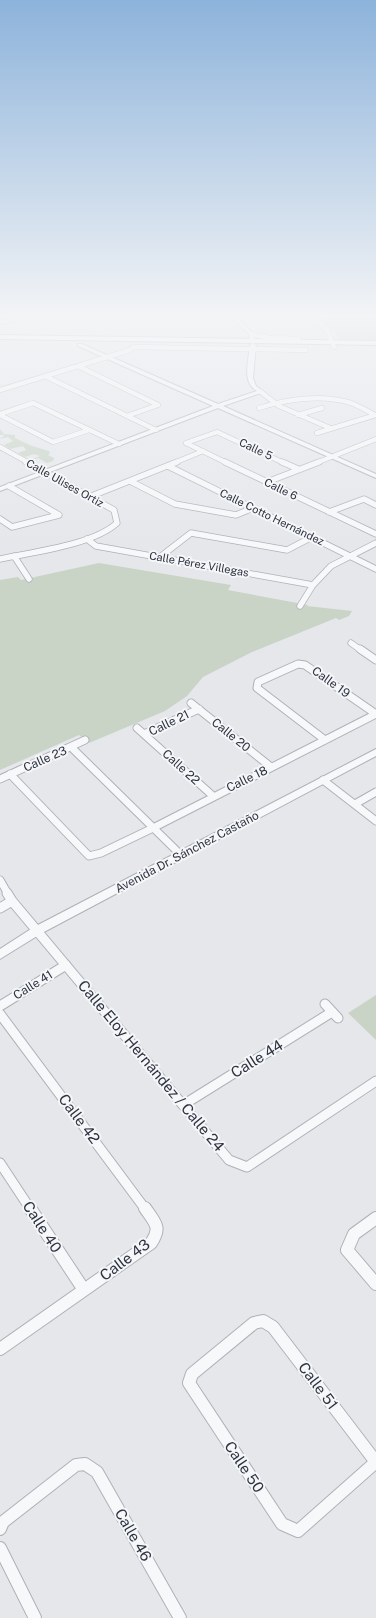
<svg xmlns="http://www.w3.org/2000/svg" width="376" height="1618" font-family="'Public Sans',sans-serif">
<rect width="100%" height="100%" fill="#e5e7eb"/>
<!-- green -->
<path fill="#c9d4c7" d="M320,317H376V341L340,339Z
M0,429L4,434L15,435V438L32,446L49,451L50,453L48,455L54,458L53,461L47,463L38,458L31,461L30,460L40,456L34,454L25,457L18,453L26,450L23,446L10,449L4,445L13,441L8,437L0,439L5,435H0Z
M99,563L231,585L228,590L308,605L307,606L352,611L349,616L339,620L336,618L252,652L203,677L187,696L165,711L89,743L79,735L0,770V580L18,577L21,580Z
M376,995V1040L348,1013Z"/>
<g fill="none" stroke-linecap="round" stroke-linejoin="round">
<!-- minor-far4 casing -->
<g stroke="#aeb1b8" stroke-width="5.5">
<path id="minor-far4" d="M313,317L327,330L334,347
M251,334L270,338L298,339
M78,366L158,405L127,416
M45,376L156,430
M0,390L130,350L133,347L306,350
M261,392L279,406L330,428
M259,408C287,399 322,394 351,403C359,406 367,411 375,415
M0,414L33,403L119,444
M0,415L53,442L89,430
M298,415L322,408
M317,433L376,415
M186,443L227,463
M186,443L217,432L284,463
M0,447L29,463
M174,463L203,451
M316,463L376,439"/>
</g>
<!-- minor-far3 casing -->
<g stroke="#aeb1b8" stroke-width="7">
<path id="minor-far3" d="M225,462L376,534
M282,462L298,469
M168,466L376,569
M130,481L175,504L236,515L253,508
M267,482L319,462
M89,497L177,462
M329,512L364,499L376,505
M0,519L12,527L59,515L9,486
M87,539L96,546L313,585
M14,556L29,579
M160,557L191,533L287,550L312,537
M0,559C33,552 93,545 117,523L114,510L26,462
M300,606L313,585L331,566L376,543
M351,643L362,651"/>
</g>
<!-- minor-far2 casing -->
<g stroke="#aeb1b8" stroke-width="9">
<path id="minor-far2" d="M360,649L376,660
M191,703L271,767
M137,728L213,796
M144,734L199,709
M325,740L257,688L258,682L298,664L305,665L376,714
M71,747L181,855
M10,774L89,856L101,853L153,828L376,714
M0,779L85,740
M323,780L376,821
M355,804L376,792
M0,880L8,894"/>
</g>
<!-- minor-far1 casing -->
<g stroke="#aeb1b8" stroke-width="11">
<path id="minor-far1" d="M7,893L12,901L229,1160L247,1167L376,1081
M0,908L12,901
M325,1004L338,1018
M0,1006L66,965
M0,1014L146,1210
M183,1105L332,1012
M0,1163L31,1210"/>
</g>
<!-- minor casing -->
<g stroke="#aeb1b8" stroke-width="14">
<path id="minor" d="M30,1208L84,1290
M376,1218L354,1234L347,1250L376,1284
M263,1321L273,1327L376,1462L298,1531L282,1524L189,1383L192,1374L254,1323Z
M0,1349L151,1243C162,1227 155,1223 145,1208
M0,1529L3,1522L76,1465L85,1464L97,1472L180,1618
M0,1548L35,1618"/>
</g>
<!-- tertiary casing -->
<g stroke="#aeb1b8" stroke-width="2">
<path id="tertiary" d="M22,317H35L0,324V320Z
M231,317H236L253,333L256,342L253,343L256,345L253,378L256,386L264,392L223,406L376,474V478L218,408L0,491V487L213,406L78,346V344H82L218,404L257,391C241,382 249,360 250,345L253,343L250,342L249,334Z
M376,749V756L42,933L0,959V949L34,927Z"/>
</g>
<!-- primary casing -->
<g stroke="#a5aab6" stroke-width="2">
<path id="primary" d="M0,335L376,341V345L0,339Z"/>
</g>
<!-- minor-far4 -->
<use href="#minor-far4" stroke="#f7f8fa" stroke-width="4.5"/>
<!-- minor-far3 -->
<use href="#minor-far3" stroke="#f7f8fa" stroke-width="5.5"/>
<!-- minor-far2 -->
<use href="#minor-far2" stroke="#f7f8fa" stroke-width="7"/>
<!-- minor-far1 -->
<use href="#minor-far1" stroke="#f7f8fa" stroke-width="9"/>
<!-- minor -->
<use href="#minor" stroke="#f7f8fa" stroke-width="12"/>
<!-- tertiary -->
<use href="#tertiary" fill="#f7f8fa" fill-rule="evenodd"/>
<!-- primary -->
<use href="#primary" fill="#fff" fill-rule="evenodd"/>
</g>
<!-- sky -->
<linearGradient id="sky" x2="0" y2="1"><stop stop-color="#8db3db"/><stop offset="0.58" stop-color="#f3f4f6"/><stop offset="1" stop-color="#f3f4f6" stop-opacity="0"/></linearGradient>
<rect width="376" height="544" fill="url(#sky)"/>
<g text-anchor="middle" stroke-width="4" stroke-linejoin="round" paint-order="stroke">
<!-- far-street labels -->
<g font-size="11" fill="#2e3342" stroke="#f5f6f8">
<text transform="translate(256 449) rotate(25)" y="4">Calle 5</text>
<text transform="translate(65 483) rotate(29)" y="4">Calle Ulises Ortiz</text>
<text transform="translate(281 489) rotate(26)" y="4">Calle 6</text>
<text transform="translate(272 517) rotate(26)" y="4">Calle Cotto Hernández</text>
<text transform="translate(199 564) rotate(10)" y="4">Calle Pérez Villegas</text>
</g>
<!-- street labels -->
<g font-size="12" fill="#2e3342" stroke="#f5f6f8">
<text transform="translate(331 682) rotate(36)" y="4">Calle 19</text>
<text transform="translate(169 723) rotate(-26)" y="4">Calle 21</text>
<text transform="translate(231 735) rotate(39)" y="4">Calle 20</text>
<text transform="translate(45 759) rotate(-24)" y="4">Calle 23</text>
<text transform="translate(181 767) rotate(42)" y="4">Calle 22</text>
<text transform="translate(247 779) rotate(-26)" y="4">Calle 18</text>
<text transform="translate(187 852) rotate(-28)" y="4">Avenida Dr. Sánchez Castaño</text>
<text transform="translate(33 985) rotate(-32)" y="4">Calle 41</text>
</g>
<!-- near-street labels -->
<g font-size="15" fill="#2e3342" stroke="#f5f6f8">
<text transform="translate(257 1059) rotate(-32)" y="5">Calle 44</text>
<text transform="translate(151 1066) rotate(50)" y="5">Calle Eloy Hernández / Calle 24</text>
<text transform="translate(79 1119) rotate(53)" y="5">Calle 42</text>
<text transform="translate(42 1227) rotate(57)" y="5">Calle 40</text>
<text transform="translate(125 1260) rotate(-37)" y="5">Calle 43</text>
<text transform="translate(318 1386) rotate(53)" y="5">Calle 51</text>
<text transform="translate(244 1467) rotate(56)" y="5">Calle 50</text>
<text transform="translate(133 1535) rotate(60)" y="5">Calle 46</text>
</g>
</g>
</svg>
